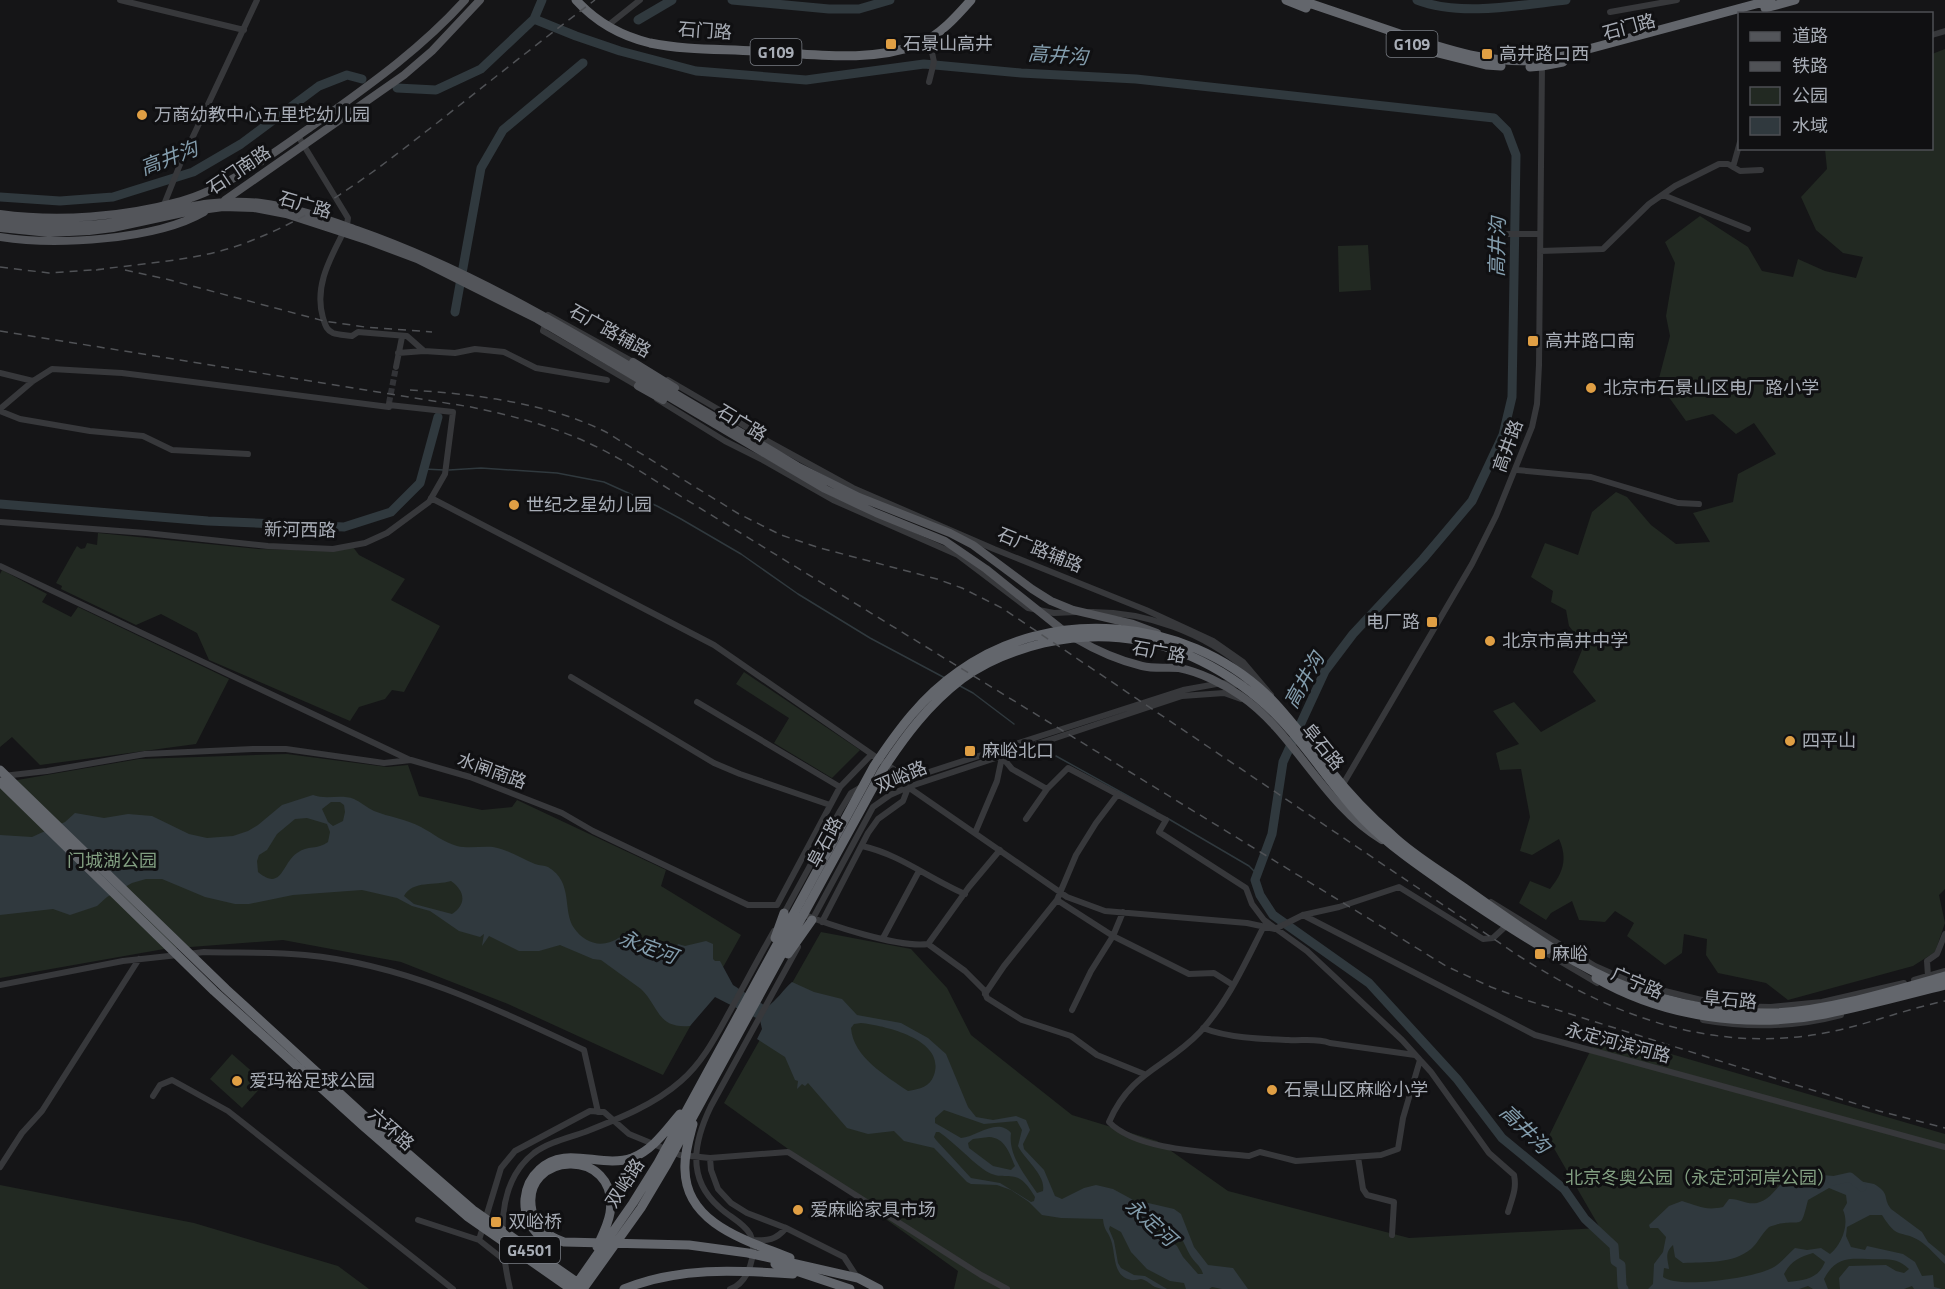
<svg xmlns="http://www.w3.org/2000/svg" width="1945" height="1289" font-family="'Titillium Web','Noto Sans SC',sans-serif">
<rect width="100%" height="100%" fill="#151517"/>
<!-- green -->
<path fill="#222922" d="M1945,49V889L1939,895L1945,923L1935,952L1913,966L1788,1000L1766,983L1718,973L1706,955L1707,939L1684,934L1682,953L1665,965L1627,936L1634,923L1615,911L1605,922L1579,920L1572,901L1551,913L1546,920L1519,903L1530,881L1550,889C1563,873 1568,859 1559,839L1532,855L1520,851L1530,817L1521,769L1500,770L1496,753L1519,744L1493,711L1514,702L1541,732L1596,701L1573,672L1584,645L1569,626L1566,610L1551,602L1553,591L1531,577L1545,543L1578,555L1592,512L1616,492L1627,497L1651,525L1676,544L1710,542L1693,513L1733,502L1738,474L1776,454L1754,423L1736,434L1713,414L1686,421L1658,382L1670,336L1666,316L1675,263L1665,242L1700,216L1748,247L1762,271L1793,277L1798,259L1825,271L1856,278L1863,257L1843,253L1816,230L1801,197L1827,169L1825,149L1932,148V54Z
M1368,245L1371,290L1339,292L1338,246Z
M98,533L258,549L333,551L353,547L359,555L405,579L391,600L440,626L404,692L392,690L385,699L359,707L350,721L209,660L197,633L161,614L136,625L61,589L62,586L56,583L74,551L77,546L81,549L85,548L87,543L97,545Z
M2,570L47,594L42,602L71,617L78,607L229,679L196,744L40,765L12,737L0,747V574Z
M744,672L860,750L832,778L774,743L789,718L736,684Z
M287,754L387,767L408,765L419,796L482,810L512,807L517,800L666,870L661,886L741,935L663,1075L508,1004L401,962L283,940L164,949L0,978V783L139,759Z
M821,932L911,949L947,988L971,1035L1072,1115L1157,1141L1228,1191L1409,1238L1600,1228L1548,1138L1599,1033L1945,1134V1289H954L958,1271L724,1103Z
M232,1054L265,1083L242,1108L210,1079Z
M0,1185L194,1223L338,1266L369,1289H0Z"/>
<!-- water -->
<path fill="#30393e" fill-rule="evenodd" d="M313,795C326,800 341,794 354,799C361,802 367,808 374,811C389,817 406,819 421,827C434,834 443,842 457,846C469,849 481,846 493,847C509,850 521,858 535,864C540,866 544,865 548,867C574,882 562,911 574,928C585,944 603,949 620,937L644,954L646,958C658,959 671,955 678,944L685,946L706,941L713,944V959L715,961H720L733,985L767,1007C777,1000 783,990 792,982L814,992L842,999L857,1015L901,1023L928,1038L946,1054L968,1107L976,1117L993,1120L1016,1116L1026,1120L1030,1130L1023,1144L1024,1149L1044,1170L1055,1196L1062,1199L1084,1188L1096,1185L1113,1189L1137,1202H1144L1174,1209L1181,1214L1194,1247L1208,1265L1233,1268L1248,1289H1222L1212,1287L1209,1289H1186L1184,1283L1170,1281L1147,1269L1131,1252L1121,1232L1110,1226L1109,1229L1114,1241L1118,1263L1121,1268L1134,1275L1145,1276L1167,1289C1151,1289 1152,1282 1141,1279C1139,1279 1134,1281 1131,1280C1112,1276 1116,1254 1111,1240C1108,1231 1104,1231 1103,1219L1061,1218L1042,1215L1029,1202L1011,1190L997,1185L971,1184L967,1182L934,1148L904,1141L894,1131L868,1134L847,1128L808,1083L805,1086L802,1084L797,1089L798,1081L795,1080L785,1057L757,1039L762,1029L760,1020L715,997L690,1026C657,1029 659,1006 641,989L601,960L593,959L560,945L539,951H519L489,936L482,946L484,934L480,937L459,931L430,911L412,906L397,898L362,890L293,895L249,904H235L205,897L162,879H146L132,883L107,897L97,906L70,915L53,909L0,915V835L32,837L65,822L75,813L104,818L128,814L152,816L189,834L207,838L233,836L248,831L258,825L282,805ZM331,802H340L344,805L345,812L343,821L333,826L328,822L322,809ZM307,818L327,824L330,832L328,842C317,850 308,845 297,853C282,863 282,892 258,872L257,861L259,855L267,850L277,834L295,819ZM451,881C465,891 467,904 452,914L414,904L404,896C413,880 435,886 451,881ZM861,1023C887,1026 946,1040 934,1075C930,1087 920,1089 908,1091C886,1076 853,1057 851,1028L854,1024ZM944,1110L984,1124L1017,1121L1022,1130L1018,1146C1025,1160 1046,1175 1043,1191L1037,1193C1025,1175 1008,1155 1011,1133C997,1117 977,1137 961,1138L935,1123V1118ZM936,1132H939C955,1143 968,1158 983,1169C1006,1186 1015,1162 1035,1197L1034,1201L1031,1202L1000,1183L971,1178L936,1140L934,1137ZM989,1137C1005,1138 1009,1152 1015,1166L1011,1170L993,1166L969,1148L968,1143L973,1139ZM1150,1219C1178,1222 1179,1234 1190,1255C1194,1262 1201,1266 1203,1274H1198L1183,1257L1177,1246L1149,1225L1147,1220Z
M1797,1173L1834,1176L1874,1184C1891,1194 1882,1197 1891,1209L1922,1232L1928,1242L1945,1256V1264C1937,1257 1929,1247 1920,1241C1900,1229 1898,1241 1882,1215H1870L1847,1227L1846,1236L1851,1247L1865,1250L1867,1246L1903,1254L1915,1262L1922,1276L1933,1275L1934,1287L1942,1289H1914L1912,1286L1904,1289H1840L1839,1278L1849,1266L1886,1265L1896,1271L1904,1273L1909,1269C1896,1256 1885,1260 1868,1259C1847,1258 1835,1258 1824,1279L1828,1289H1813L1808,1286L1799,1289H1648L1653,1284L1654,1264L1663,1252L1666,1237L1658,1228H1650L1649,1225L1669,1206L1682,1201C1699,1206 1705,1211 1723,1207L1729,1199C1739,1198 1746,1205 1757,1203C1775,1199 1781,1176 1797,1173ZM1829,1188L1846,1195L1847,1203L1843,1210C1850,1225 1841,1245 1830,1254L1821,1248L1807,1250L1795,1248C1788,1254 1781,1263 1774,1267C1756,1278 1678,1289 1663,1277L1664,1268L1669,1269C1668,1260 1664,1253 1673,1245L1675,1257L1683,1263C1705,1262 1733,1264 1751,1249C1758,1243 1762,1233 1769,1227C1771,1226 1776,1225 1778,1224C1804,1219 1800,1231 1808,1200ZM1813,1253L1825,1262C1818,1279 1805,1280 1788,1282L1784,1274C1791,1261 1799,1257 1813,1253Z"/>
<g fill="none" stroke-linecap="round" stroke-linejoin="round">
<!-- stream -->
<path stroke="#30393e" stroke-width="1.5" d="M424,469L444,470
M449,470L481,468L557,473L604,482L657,506L681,519L741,554L798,594L870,638L945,678
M960,686L973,693L1014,724
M1056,756L1155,811
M1167,818L1249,866L1257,874"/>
<!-- river -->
<path stroke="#30393e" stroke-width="9" d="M732,0L829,9H859L890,0
M1417,0C1460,17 1521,5 1566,0
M534,19L542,0
M638,20L672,0
M397,88L436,90L481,69L534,19L576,36L620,51L696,71L806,80L924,64L1021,73L1136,79L1494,118L1507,131L1516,155L1512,397L1503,435L1472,501L1423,559L1353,634L1325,671L1283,762L1272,834L1255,880L1260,895L1273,915L1369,983L1457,1079L1502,1138L1564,1189L1585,1219L1614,1246L1615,1261L1621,1265L1622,1286L1624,1289
M0,197L60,201L113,197L193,172L241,144L319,86L347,75L362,79
M455,312L481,168L503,130L583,63
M0,504L208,521L344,527L391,512L420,483L438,417
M1832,1181L1850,1177L1862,1187"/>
<!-- minor-tunnel -->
<path stroke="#323337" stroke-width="6" stroke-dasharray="6 3" stroke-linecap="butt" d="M389,403L396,367"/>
<!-- minor -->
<path stroke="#37383b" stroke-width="6" d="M120,0L244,30
M1610,12L1677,0
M611,23L640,0
M1932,35L1945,31
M929,38L934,62L929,82
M298,136L348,218L347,225C333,254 313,284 323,318C325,324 326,330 333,333C338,335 346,335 352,336L358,332L407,336L424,351
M1733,167L1740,142
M1663,195L1748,229
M163,207L181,162L257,0
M1494,234H1540
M1540,251L1603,249L1649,204L1675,186L1719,164H1728L1740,171L1761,170
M398,353L424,351L455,353L475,349L504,352L536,368L607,380
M635,363L548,315L543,331L641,388
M396,367L402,337
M0,373L33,381
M668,380L728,415L769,442L853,488L994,549L1146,610L1213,641L1243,662L1271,695
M657,399L725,441L761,459L833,500L958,555L1028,608L1054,613L1076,612
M0,409L33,381L52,369L122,373L389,407V404
M0,411L20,419L90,431L143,436L172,450L248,454
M1517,470L1591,477L1678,503L1699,504
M431,498L714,645L899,773L908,787L1067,897L1105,911L1247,923L1275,929L1303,915L1339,907L1399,887L1483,939L1493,938L1506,926
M0,522L146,533L268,546L333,549L365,543L387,533L429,502L445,474L453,412L389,405
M0,566L410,760
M1089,612C1146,611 1204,633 1247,670L1250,674L1247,681
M571,677L714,763L740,774L830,805
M697,702L840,787
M1002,757L1012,769L1047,789
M3,776L47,771L145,754L253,749H286L384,763L411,760L470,777L562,813L593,831L748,905H777L840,787L871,755
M877,778L899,773H926L1183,690L1222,683L1239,685
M1342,786L1472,564L1496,516L1532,427L1537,404L1539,365L1542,65
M1026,819L1047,789L1068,768L1166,820L1159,832L1246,888L1252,904L1264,920L1307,951L1402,1040L1431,1072L1489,1153L1514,1175C1517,1189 1512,1198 1508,1212
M975,833L997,781L1002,757
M862,846C899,854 930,879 965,894
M1057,900L1113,936L1189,974L1214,973L1233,985
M1491,902L1595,966L1636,984L1726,1006L1771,1007L1822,1002L1904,983
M800,913C829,925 899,948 928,944L969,887L1000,850
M1303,915L1535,1035L1945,1147
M782,917L840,811L851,793L863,786
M811,922L873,807L890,795L908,787L1182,696L1224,693L1241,699
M822,922L868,833L878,819L903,801L908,788
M1264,926C1245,963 1228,1002 1200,1032C1166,1068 1131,1071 1109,1122C1137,1151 1210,1152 1249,1156L1260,1152L1296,1161L1381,1155L1398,1149L1403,1118L1420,1060
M883,938L919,871
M928,944L965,971L984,990L987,998L1022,1020L1071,1036L1097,1055L1144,1074
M1541,950L1597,983
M188,954L204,952C238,953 271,952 305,955C404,964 495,1008 584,1050L598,1112
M1928,976L1927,961L1937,954L1945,934
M1914,980L1945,971
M0,985L123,961L178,955
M985,994L1004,966L1057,900L1076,855L1096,823L1118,794
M1072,1010L1091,971L1113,936L1123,912
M1703,1020C1748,1028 1796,1027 1841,1015
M1203,1028C1228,1038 1261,1039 1288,1040C1302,1041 1317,1038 1330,1043L1415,1055
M153,1096L160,1085L172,1080L228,1111L453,1289
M1358,1157L1363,1189L1367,1195L1394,1202L1392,1235
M710,1158L711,1170L718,1189L731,1203L747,1213L786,1228L844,1257L857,1277
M0,1167L22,1133L42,1111L139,959
M418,1220L479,1240L503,1259
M479,1240L501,1168L515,1151L590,1111L604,1112L629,1134L680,1155L710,1158L788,1152L981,1275L1007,1289
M752,1240C768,1241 776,1240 786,1228
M510,1289C500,1245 494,1184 534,1153C549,1142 568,1138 585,1132C618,1119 654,1105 681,1081C703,1062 716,1036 730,1011C745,984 759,957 774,931
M730,1289C749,1283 758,1252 750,1234C743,1222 729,1217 719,1207C686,1178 694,1141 711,1106L798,947"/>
<!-- major -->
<path stroke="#53555a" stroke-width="8" d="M225,200L404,75L432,51L480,0
M0,214C59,222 123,217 181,201C226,189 277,151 315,124C368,86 421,49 465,0
M0,222C41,226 81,228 122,221C172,212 209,197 261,203C294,207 325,219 357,230C463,267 560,324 656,382C703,411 750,437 797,466L859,497L950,533L973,545L1032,589L1051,601L1073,610L1133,624L1157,633
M0,228L49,233L89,231L113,228L187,212L223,207L254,208L286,214L369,241L417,259L537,319L825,489L876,513L945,541L986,569L1065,632
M0,237C55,246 156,240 204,212
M633,362L675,388
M638,386L663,400
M1075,638C1097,651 1117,660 1142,666C1154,669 1167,667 1179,668C1200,672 1224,684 1241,696C1295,733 1323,805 1382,840"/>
<!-- highway -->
<path stroke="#63666c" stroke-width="9" d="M576,0C596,22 621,36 650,43C683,50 721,49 755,51C807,53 869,64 919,44C940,35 956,17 971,0
M1286,0L1306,8
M1300,0C1332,11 1364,22 1397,33C1448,50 1499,68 1555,58L1771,0
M1765,8L1795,0
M1438,53L1486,65L1501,66
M1530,67L1542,66L1563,62
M0,770L226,989L368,1119L473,1210L581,1285
M0,782L214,991L363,1126L468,1217L571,1289
M775,938L784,913
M788,954L812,920
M1596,978C1664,1017 1748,1029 1825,1014C1865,1006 1905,995 1945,985
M693,1124C689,1139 684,1155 685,1170C686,1225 749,1241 790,1258
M540,1236C529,1227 524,1213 525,1199C526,1188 530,1178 539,1170C565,1144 601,1169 632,1158C653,1150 666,1130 680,1114
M597,1247C602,1236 608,1225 610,1213C620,1145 519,1151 532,1211C536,1228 549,1237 564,1242L689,1245L748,1253L858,1278L879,1289
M775,1264L850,1289
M573,1289L633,1203L658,1163L874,766C898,730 922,697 958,672C1050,605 1184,617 1266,694C1290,717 1309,746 1331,771C1349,794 1370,816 1392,835C1413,855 1439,870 1463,887C1516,924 1570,965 1630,988C1674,1004 1726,1014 1773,1013C1828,1011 1892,991 1945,976
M583,1289L641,1208L666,1166L882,771C905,736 928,705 962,679C986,661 1015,650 1044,643C1125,625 1196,647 1259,699C1301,734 1328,784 1366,822C1392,848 1422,868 1452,889C1483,910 1514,931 1547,950
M624,1289C678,1267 735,1270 793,1274"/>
<!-- rail -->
<path stroke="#505256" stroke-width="1.5" stroke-dasharray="8 6" stroke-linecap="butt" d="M0,267L49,273L104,269
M96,270C144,263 194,261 240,245C319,216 371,174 437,123C489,82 542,40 595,0
M125,270L166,279L324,321L365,327L432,332
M0,331L471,407C515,416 559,428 599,448C621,459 643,473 664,486L1446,966L1491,987L1529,1001L1879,1111L1945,1128
M410,390C475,394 548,403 606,432L739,514L781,535L820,548L937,579L962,588L1002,608L1519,956C1614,1017 1716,1055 1830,1032C1869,1024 1906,1009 1945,1001"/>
</g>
<!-- markers -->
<g fill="#e09f44" stroke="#101012" stroke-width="2">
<rect x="885" y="38" width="12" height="12" rx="3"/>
<rect x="1481" y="48" width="12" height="12" rx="3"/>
<circle cx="142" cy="115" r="6"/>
<rect x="1527" y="335" width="12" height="12" rx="3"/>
<circle cx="1591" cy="388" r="6"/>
<circle cx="514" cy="505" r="6"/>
<rect x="1426" y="616" width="12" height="12" rx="3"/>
<circle cx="1490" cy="641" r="6"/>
<circle cx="1790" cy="741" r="6"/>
<rect x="964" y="745" width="12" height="12" rx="3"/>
<rect x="1534" y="948" width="12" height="12" rx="3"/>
<circle cx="237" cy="1081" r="6"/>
<circle cx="1272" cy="1090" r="6"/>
<circle cx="798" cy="1210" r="6"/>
<rect x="490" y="1216" width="12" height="12" rx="3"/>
</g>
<g text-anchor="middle" stroke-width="6" stroke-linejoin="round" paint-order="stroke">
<!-- shield labels -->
<g fill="#101012" stroke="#7a7e85" stroke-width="1.5">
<rect x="1386.5" y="31" width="51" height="26" rx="4.5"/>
<rect x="750.5" y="39" width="51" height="26" rx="4.5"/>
<rect x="500" y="1237" width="60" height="26" rx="4.5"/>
</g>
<g font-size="16" font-weight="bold" fill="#a8adb6">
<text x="1412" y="50">G109</text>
<text x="776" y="58">G109</text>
<text x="530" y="1256">G4501</text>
</g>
<!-- street labels -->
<g font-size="18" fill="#a8adb6" stroke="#101012">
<text transform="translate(1629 27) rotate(-15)" y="6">石门路</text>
<text transform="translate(705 31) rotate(4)" y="6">石门路</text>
<text transform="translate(239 170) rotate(-34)" y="6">石门南路</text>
<text transform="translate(305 205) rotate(16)" y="6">石广路</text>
<text transform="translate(610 331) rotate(29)" y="6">石广路辅路</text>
<text transform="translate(742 423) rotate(31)" y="6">石广路</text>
<text transform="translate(1508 446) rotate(-70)" y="6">高井路</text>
<text transform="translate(300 530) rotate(1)" y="6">新河西路</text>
<text transform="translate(1040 550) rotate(22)" y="6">石广路辅路</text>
<text transform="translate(1159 652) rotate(10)" y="6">石广路</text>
<text transform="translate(1323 747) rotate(51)" y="6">阜石路</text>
<text transform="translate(492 771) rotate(20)" y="6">水闸南路</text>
<text transform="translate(901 777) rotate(-23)" y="6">双峪路</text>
<text transform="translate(825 842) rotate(-62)" y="6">阜石路</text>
<text transform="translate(1637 983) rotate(23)" y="6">广宁路</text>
<text transform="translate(1730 1000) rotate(5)" y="6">阜石路</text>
<text transform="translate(1618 1043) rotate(15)" y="6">永定河滨河路</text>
<text transform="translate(391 1129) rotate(42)" y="6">六环路</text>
<text transform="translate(625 1183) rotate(-57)" y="6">双峪路</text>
</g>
<!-- poi labels -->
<g font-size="18" fill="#a8adb6" stroke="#101012" text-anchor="start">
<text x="903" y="50">石景山高井</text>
<text x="1499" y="60">高井路口西</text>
<text x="154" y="121">万商幼教中心五里坨幼儿园</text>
<text x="1545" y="347">高井路口南</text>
<text x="1603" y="394">北京市石景山区电厂路小学</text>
<text x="526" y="511">世纪之星幼儿园</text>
<text x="1420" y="628" text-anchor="end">电厂路</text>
<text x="1502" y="647">北京市高井中学</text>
<text x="1802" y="747">四平山</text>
<text x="982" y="757">麻峪北口</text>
<text x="1552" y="960">麻峪</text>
<text x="249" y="1087">爱玛裕足球公园</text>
<text x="1284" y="1096">石景山区麻峪小学</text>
<text x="810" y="1216">爱麻峪家具市场</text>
<text x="508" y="1228">双峪桥</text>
</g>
<!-- park labels -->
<g font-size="18" fill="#829f81" stroke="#101012">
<text x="112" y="867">门城湖公园</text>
<text x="1700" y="1184">北京冬奥公园（永定河河岸公园）</text>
</g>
<!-- water labels -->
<g font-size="20" font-style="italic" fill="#839dad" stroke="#101012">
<text transform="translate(1058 55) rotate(4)" y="7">高井沟</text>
<text transform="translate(169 158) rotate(-21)" y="7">高井沟</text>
<text transform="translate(1497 247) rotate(-89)" y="7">高井沟</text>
<text transform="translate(1304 680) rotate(-61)" y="7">高井沟</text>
<text transform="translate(648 947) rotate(20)" y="7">永定河</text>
<text transform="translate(1525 1129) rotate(44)" y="7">高井沟</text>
<text transform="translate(1151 1222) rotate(42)" y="7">永定河</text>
</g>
</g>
<!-- legend -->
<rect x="1738" y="12" width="195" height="138" fill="#101012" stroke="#4d4f54" stroke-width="1.5"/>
<rect x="1750" y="32" width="30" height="9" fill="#53555a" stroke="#4d4f54" stroke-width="1.5"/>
<text x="1792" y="42" font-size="18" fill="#a8adb6">道路</text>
<rect x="1750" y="62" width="30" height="9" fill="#505256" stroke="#4d4f54" stroke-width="1.5"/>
<text x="1792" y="72" font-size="18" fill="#a8adb6">铁路</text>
<rect x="1750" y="87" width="30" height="18" fill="#222922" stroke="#4d4f54" stroke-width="1.5"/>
<text x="1792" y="102" font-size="18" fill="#a8adb6">公园</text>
<rect x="1750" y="117" width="30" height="18" fill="#30393e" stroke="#4d4f54" stroke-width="1.5"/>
<text x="1792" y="132" font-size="18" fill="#a8adb6">水域</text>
</svg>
